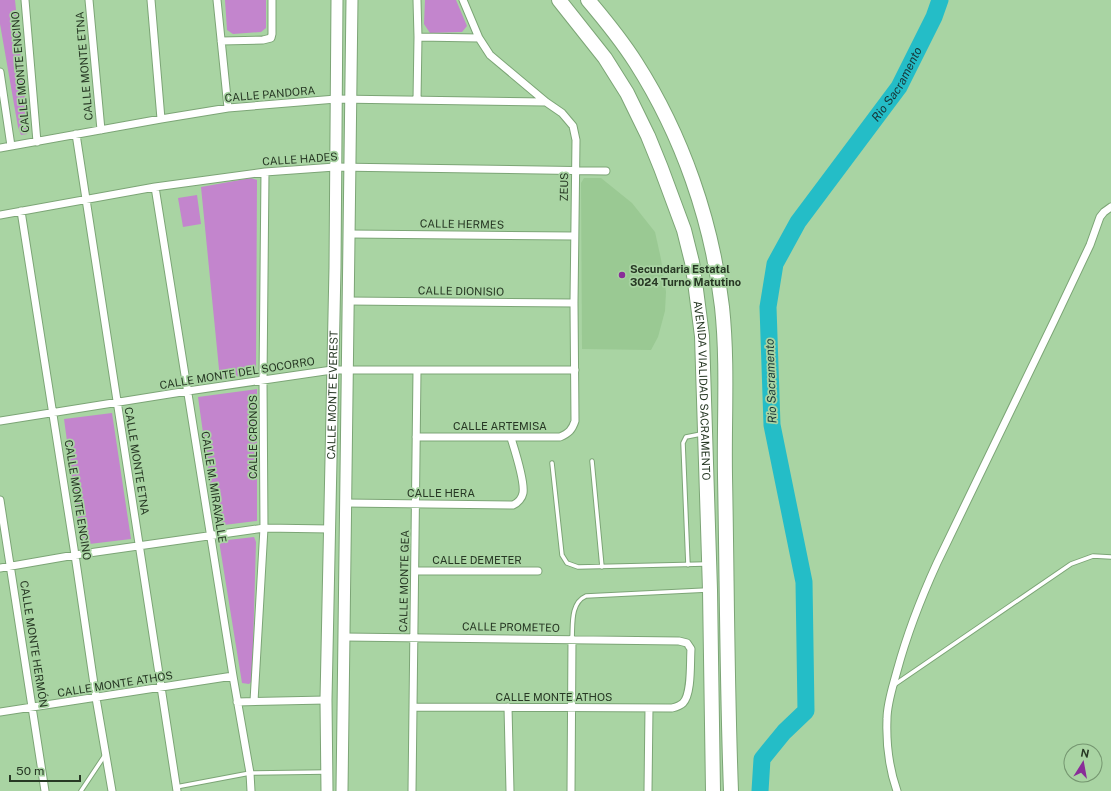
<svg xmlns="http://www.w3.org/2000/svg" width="1111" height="791" font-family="'Public Sans',sans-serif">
<rect width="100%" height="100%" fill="#a9d4a3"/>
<!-- built -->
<path fill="#9ac993" d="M584,178H601L632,203L655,232L661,259L666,292L665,311L658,337L651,350L582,349L581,183Z"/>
<!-- green -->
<path fill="#c385cd" d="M0,0H15L28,128L27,134L21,135L18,127L0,24Z
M225,0H266V28L261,32L233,34L227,30Z
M425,0H456L467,26L462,32L430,33L424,24Z
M251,178L257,180L256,370L254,374L220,379L201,187Z
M197,195L201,224L183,227L178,198Z
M257,389V521L216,526L198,397Z
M112,413L131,539L81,545L64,419Z
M254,537L256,542L252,681L249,684L242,683L219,541Z"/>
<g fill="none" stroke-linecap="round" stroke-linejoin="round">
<!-- river -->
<path stroke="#24bdc7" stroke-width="17" id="s1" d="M760,791L762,759L784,732L806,711L804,582L772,425L768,307L775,264L798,222L899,87L934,17L940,0"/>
<!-- lane casing -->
<g stroke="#7ca576" stroke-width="5.5">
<path id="lane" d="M592,461L602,567
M552,463L562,555L567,563L578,567L705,564
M688,565L683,443L686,437L701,434
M572,639C573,625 570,603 586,596L707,590
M894,685L1071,564L1093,556L1111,557
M176,787L250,773L326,772
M81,791L105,755"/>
</g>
<!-- street casing -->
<g stroke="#7ca576" stroke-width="9">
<path id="street" d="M25,0L37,142
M89,0L101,130
M151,0L161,119
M217,0L228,108
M417,0L418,37L417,100
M418,37L479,38
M221,41L263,40L271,38L272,34V0
M0,72L11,146
M76,134L177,791
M0,148L161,119L228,108L336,99L546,102
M155,187L233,676L250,773L251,791
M21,211L75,555L96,698L112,791
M0,215L155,187L265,172L335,167L606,171
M349,234L574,236
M348,301L574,303
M0,421L188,391L332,370H575
M416,437H560C569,433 572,430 575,421L574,303L576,140L573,126L562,113L546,102L490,55L479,38L463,0
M0,500L45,791
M345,503L513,505C518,503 522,498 523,493C525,481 515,451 511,438
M0,568L75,555L264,528L330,529
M415,571H538
M344,637L679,641L687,643L691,649C690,662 692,694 683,703C680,706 676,707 672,708L413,707
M254,701L264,528L263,380L265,172
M237,702L326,700
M508,707L510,791
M0,712L233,676
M412,791L417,371
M571,791L572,639
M648,791L649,708
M897,791C889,768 886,744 887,719C887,703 893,686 897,671C907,634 921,598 937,563L1054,321L1090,245L1100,217L1104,212L1111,207"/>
</g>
<!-- secondary casing -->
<g stroke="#7ca576" stroke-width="13">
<g id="secondary">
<path id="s2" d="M327,791L326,700L335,267L337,0"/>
<path d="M342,791L352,0"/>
</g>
</g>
<!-- highway casing -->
<g stroke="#7ca576" stroke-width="16">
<g id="highway">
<path id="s3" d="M559,0L605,58L627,93L648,136L661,168L684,230L692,262L695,282L702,336L710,590L713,791"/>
<path d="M588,0C605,20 622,41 636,63C682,135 712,221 722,307C728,363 724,420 725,476C727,581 727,686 731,791"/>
</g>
</g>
<!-- lane -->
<use href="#lane" stroke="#fff" stroke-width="3.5"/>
<!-- street -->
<use href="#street" stroke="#fff" stroke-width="7"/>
<!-- secondary -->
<use href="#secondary" stroke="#fff" stroke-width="11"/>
<!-- highway -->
<use href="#highway" stroke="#fff" stroke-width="14"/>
</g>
<!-- markers -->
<circle fill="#892d98" stroke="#a9d4a3" stroke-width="1.5" cx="622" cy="275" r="4"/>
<g text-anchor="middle" stroke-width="3.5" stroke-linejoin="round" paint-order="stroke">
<!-- street labels -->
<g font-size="11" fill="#273824" stroke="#a9d4a3">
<text transform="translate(84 66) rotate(-95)" y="4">CALLE MONTE ETNA</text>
<text transform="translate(20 72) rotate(-95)" y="4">CALLE MONTE ENCINO</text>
<text transform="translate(270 94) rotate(-5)" y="4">CALLE PANDORA</text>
<text transform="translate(300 159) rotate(-4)" y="4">CALLE HADES</text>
<text transform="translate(564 187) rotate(-89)" y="4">ZEUS</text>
<text transform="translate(462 224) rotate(1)" y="4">CALLE HERMES</text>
<text transform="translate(461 291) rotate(1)" y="4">CALLE DIONISIO</text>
<text transform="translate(237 373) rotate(-9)" y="4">CALLE MONTE DEL SOCORRO</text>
<text dy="4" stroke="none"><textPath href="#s3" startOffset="426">AVENIDA VIALIDAD SACRAMENTO</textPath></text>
<text dy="4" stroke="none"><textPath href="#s2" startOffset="396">CALLE MONTE EVEREST</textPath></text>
<text x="500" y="430">CALLE ARTEMISA</text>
<text transform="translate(253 437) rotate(-90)" y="4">CALLE CRONOS</text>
<text transform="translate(137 461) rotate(81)" y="4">CALLE MONTE ETNA</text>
<text transform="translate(214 487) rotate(81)" y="4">CALLE M. MIRAVALLE</text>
<text x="441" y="497">CALLE HERA</text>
<text transform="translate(78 500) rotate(81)" y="4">CALLE MONTE ENCINO</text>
<text x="477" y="564">CALLE DEMETER</text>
<text transform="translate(404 581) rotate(-89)" y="4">CALLE MONTE GEA</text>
<text transform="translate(511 627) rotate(1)" y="4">CALLE PROMETEO</text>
<text transform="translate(34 644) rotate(81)" y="4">CALLE MONTE HERMÓN</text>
<text transform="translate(115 684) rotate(-9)" y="4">CALLE MONTE ATHOS</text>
<text x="554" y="701">CALLE MONTE ATHOS</text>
</g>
<!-- poi labels -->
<g font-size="11" font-weight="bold" fill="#273824" stroke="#a9d4a3" text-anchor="start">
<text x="630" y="273">Secundaria Estatal<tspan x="630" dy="13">3024 Turno Matutino</tspan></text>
</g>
<!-- water labels -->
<g font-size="12" font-style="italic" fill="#173436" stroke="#a9d4a3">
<text dy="4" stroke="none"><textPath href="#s1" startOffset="766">Rio Sacramento</textPath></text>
<text transform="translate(771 381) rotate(-92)" y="4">Rio Sacramento</text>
</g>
</g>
<!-- north arrow -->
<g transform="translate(1083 763) rotate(11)"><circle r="19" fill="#a9d4a3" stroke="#759670"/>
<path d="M0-3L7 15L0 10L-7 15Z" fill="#892d98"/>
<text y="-6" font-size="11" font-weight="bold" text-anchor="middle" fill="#273824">N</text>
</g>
<!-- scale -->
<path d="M10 775v6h70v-6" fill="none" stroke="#273824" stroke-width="2"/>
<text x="16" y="775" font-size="12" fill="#273824" stroke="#a9d4a3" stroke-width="3" paint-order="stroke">50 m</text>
</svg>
